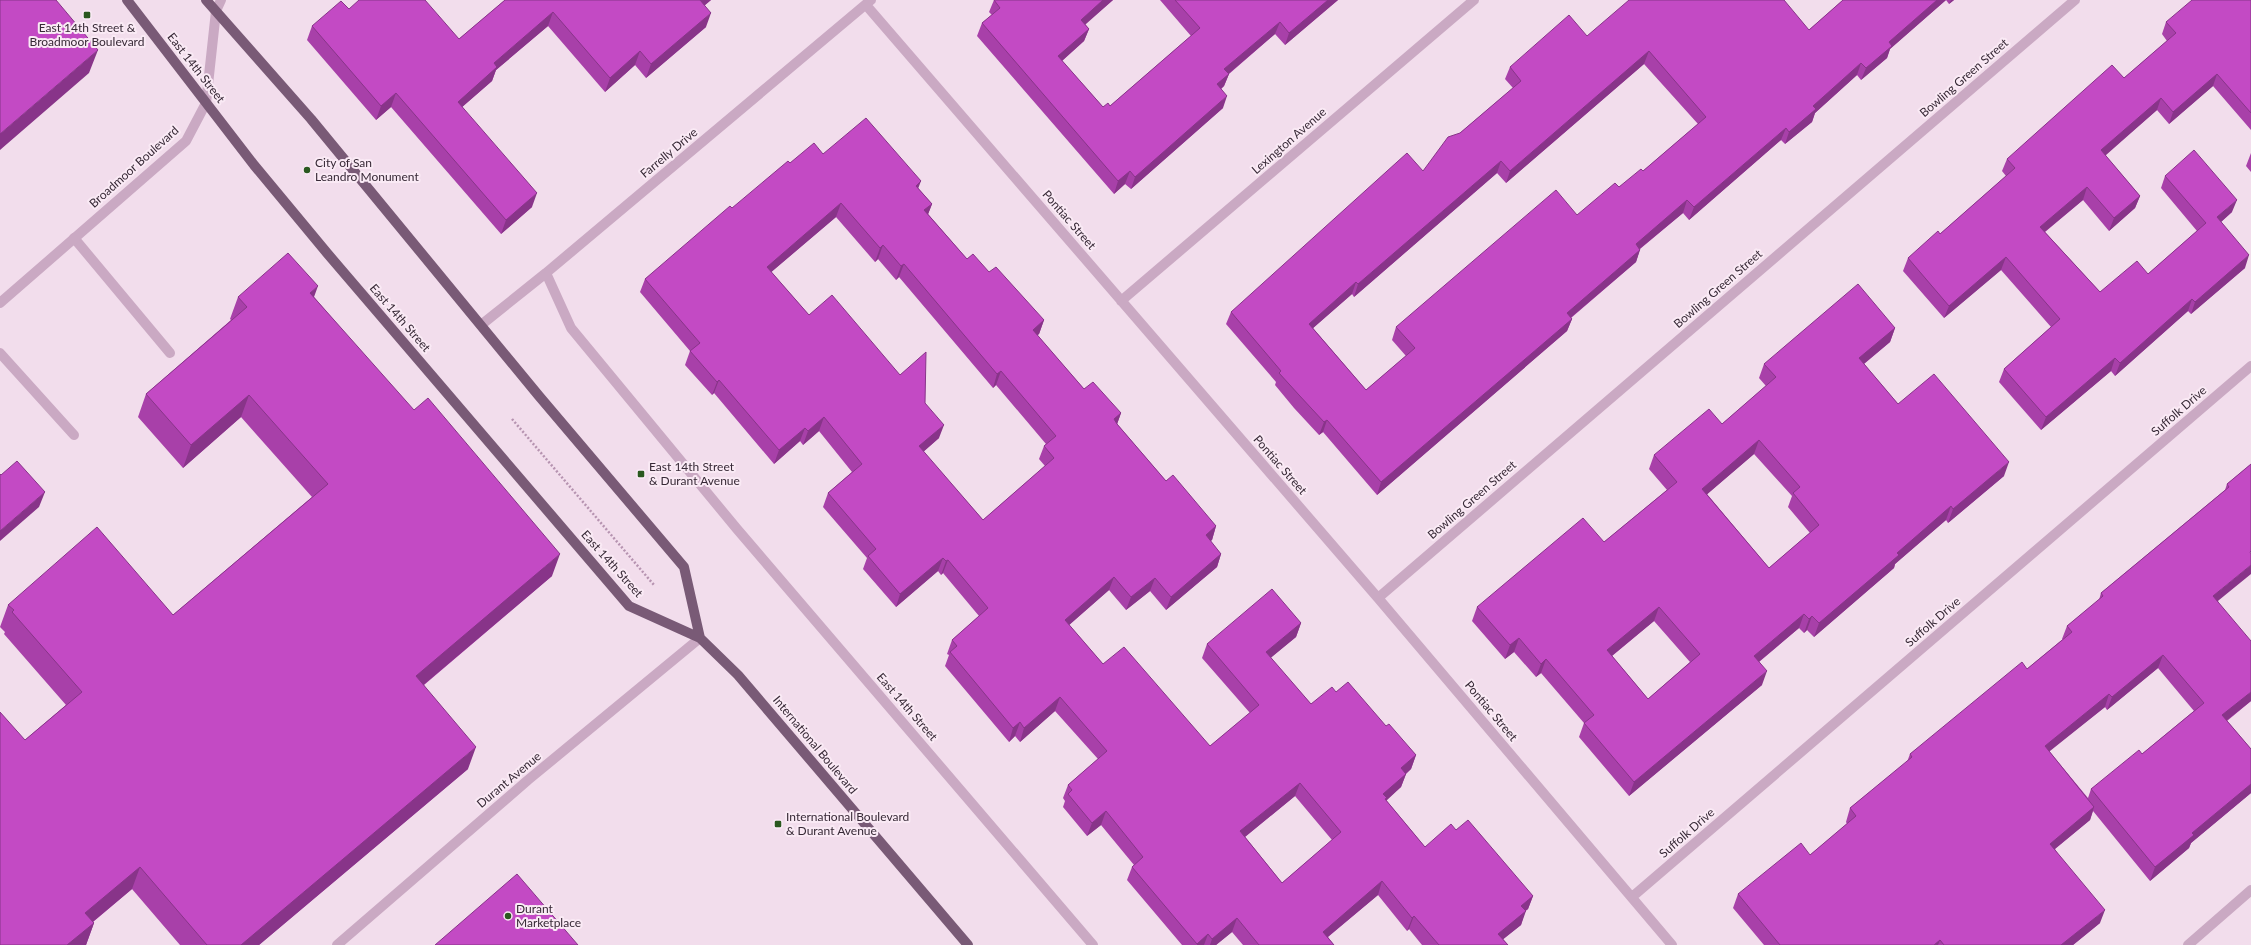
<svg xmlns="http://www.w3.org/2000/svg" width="2251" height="945" font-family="Lato,sans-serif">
<rect width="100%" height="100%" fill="#f2ddec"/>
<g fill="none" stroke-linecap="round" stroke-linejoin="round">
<!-- path -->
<path stroke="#b693b0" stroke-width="2.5" stroke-dasharray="2 2" stroke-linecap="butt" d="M512,419L654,585"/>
<!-- lane -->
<path stroke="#caa9c3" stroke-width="10" d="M74,238L170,353
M0,353L74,435"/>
<!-- street -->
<path stroke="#caa9c3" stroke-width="10" d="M866,5L1378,598L1672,945
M546,273L571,328L737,529L1093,945
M1121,301L1474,0
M0,303L186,141L206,103L216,11L221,0
M481,325L546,273L871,0
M1378,598L2075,0
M1632,897L2251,366
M337,945L528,780L700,638
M2188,945L2251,890"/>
<!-- primary -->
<path stroke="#795a76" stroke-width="10" d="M127,0L254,165L327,253L629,606L700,638L738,675L968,945
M206,0L311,119L539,396L684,567L700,638"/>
</g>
<!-- wall -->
<path fill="#a840a9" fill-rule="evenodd" d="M505,0H711L704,6L706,27L646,78L635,65L605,92L548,26L496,70L492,81L462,107L532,207L501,234L391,107L376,120L307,40L312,26L349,9L459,39Z
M994,0H1113L1085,24L1089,29L1084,41L1062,61L1103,107L1110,106L1191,36L1160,0H1338L1285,45L1275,34L1229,74L1224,86L1221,89L1223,108L1131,189L1125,184L1114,194L977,36L982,23L992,15L989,12Z
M1843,0H1954L1949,4L1946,0L1890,49L1887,58L1861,80L1857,75L1815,113L1812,122L1785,144L1781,140L1689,220L1683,213L1640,249L1636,262L1571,318L1572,319L1567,331L1377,495L1323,432L1319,435L1294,408L1275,385L1276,382L1226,324L1231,312L1423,171L1460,133L1513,88L1505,79L1510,67L1587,36L1809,30ZM1644,64L1698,124L1643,171L1577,215L1396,327L1392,340L1406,356L1366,390L1313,328L1352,294L1354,297L1497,173L1506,183Z
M2251,0V130L2213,86L2169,124L2157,110L2105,155L2140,196L2135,208L2109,231L2083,200L2045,232L2100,292L2148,274L2197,231L2161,188L2165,176L2232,212L2221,222L2245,268L2191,314L2188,311L2115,376L2111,371L2041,430L1999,382L2004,369L2051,327L2001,270L1944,318L1903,271L1908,258L1940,234L2006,176L2002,171L2007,159L2124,78L2167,41L2162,34L2166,22Z
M2251,153V172L2246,166Z
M823,154L918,188L932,204L928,214L967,259L989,272L1044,320L1039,334L1037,335L1084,389L1121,413L1117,424L1166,481L1216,526L1212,540L1210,541L1221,554L1217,567L1166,610L1150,591L1126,610L1109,590L1069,625L1103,664L1210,746L1250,713L1202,658L1207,644L1301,623L1296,637L1270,658L1311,704L1336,692L1386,726L1416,755L1411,769L1406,774L1401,787L1386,800L1425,847L1456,830L1533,896L1528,909L1525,911L1521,925L1503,939L1508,945H1422L1409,929L1407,931L1378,895L1328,937L1334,945H1243L1232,932L1216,945H1182L1127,880L1132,867L1134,865L1101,825L1087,836L1063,807L1065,801L1063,798L1068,785L1098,759L1055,711L1020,742L1015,736L1009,742L945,666L949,655L947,654L952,640L979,616L943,573L941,575L938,571L896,607L863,569L867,558L823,507L828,493L852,472L819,431L803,445L800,441L774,464L714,393L712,395L685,365L690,351L640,292L645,279L790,163ZM836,217L875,262L878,259L896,280L899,277L993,388L996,385L1046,444L1044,446L1039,459L1045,466L983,520L923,452L939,438L925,403L900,375L809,315L771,272ZM1295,796L1332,840L1282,883L1245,837Z
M238,297H314L552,576L424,685L468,769L259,945H180L132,889L93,922L94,923L86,945H0L25,740L66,705L4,634L5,632L0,627L8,605L173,615L312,497L241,417L183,468L138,417L146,394L231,320L230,319Z
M1895,328L1890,342L1864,364L1898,404L2004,476L1948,523L1946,520L1895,564L1894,568L1814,637L1807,630L1804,633L1799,628L1759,662L1762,685L1629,796L1579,737L1584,723L1541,673L1536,677L1514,652L1505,659L1472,621L1477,607L1604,542L1667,490L1649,469L1654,455L1722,424L1766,386L1759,378L1764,364ZM1754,454L1792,496L1788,507L1810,533L1769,568L1707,494ZM1654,621L1690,662L1648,699L1612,656Z
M2251,464L2218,601L2251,701L2227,721L2251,749V793L2191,843L2189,848L2150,881L2093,811L2090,820L2055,849L2100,923L2073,945H1764L1733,908L1738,894L1810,855L1847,824L1846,822L1850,808L1907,762L1910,754L2027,669L2063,639H2062L2067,626L2099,600L2101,593L2225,490L2227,484ZM2158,668L2194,711L2142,754L2091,789L2088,798L2049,751L2105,707L2107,710Z"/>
<!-- shaded-wall -->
<path fill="#883489" d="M700,0H711L694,14Z
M1103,0H1113L1077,32L1081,20Z
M1328,0H1338L1285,45L1289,33Z
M1937,0H1946L1890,49L1887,58L1861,80L1866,68L1889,42Z
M1951,0H1954L1949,4Z
M553,12L548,26L496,70L492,81L453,115L458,102L494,63Z
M711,13L706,27L646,78L651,64Z
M1280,22L1275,34L1220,81L1224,69Z
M1089,29L1084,41L1054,68L1058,56Z
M98,50L89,73L0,150V134Z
M640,51L635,65L605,92L610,78Z
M1649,51L1644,64L1506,183L1510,171Z
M1861,63L1857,75L1815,113L1812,122L1785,144L1789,132L1813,106Z
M1229,74L1224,86L1213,96L1217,84Z
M2217,74L2213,86L2169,124L2173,112Z
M396,93L391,107L376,120L381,106Z
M1227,96L1223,108L1131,189L1135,177Z
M2161,98L2157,110L2097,163L2101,150Z
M1786,128L1781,140L1689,220L1694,207Z
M1501,161L1497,173L1354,297L1358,284Z
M1130,171L1125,184L1114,194L1118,181Z
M921,181L916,194V186Z
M2087,187L2083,200L2036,239L2040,227Z
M537,193L532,207L501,234L506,220Z
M2140,196L2135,208L2109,231L2114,218Z
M1687,200L1683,213L1631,256L1636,244Z
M2237,200L2232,212L2212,230L2217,217Z
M841,203L836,217L762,280L767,267Z
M932,204L927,217L924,210Z
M883,245L878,259L875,262L880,248Z
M1640,250L1636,262L1562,325L1567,313Z
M2249,255L2245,268L2191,314L2195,302Z
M2006,257L2001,270L1944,318L1949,306Z
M904,264L899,277L896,280L901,266Z
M1356,282L1352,294L1304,336L1309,324Z
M318,286L310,308V293Z
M2192,299L2188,311L2115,376L2120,363Z
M1572,319L1567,331L1377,495L1381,482Z
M1044,320L1039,334L1028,343L1033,330Z
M1895,328L1890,342L1854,372L1859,358Z
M2115,358L2111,371L2041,430L2046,417Z
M1001,371L996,385L993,388L997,374Z
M719,380L714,393L712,395L717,382Z
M249,395L241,417L183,468L191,445Z
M1121,413L1116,427L1114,419Z
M824,417L819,431L803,445L808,431Z
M1327,420L1323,432L1319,435L1324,422Z
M944,425L939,438L914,460L919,446Z
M805,428L800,441L774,464L779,450Z
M1759,440L1754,454L1697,503L1702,489Z
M2009,462L2004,476L1948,523L1953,509Z
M45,492L39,507L0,541V531Z
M1951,506L1946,520L1895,564L1894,568L1814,637L1819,623L1897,553Z
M1216,526L1212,540L1201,549L1206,535Z
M560,554L552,576L408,698L416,676Z
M1221,554L1217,567L1166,610L1171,597Z
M943,558L938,571L896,607L900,594Z
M948,560L943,573L941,575L946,561Z
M2251,565V574L2208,609L2213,596Z
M1114,577L1109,590L1060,633L1065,620Z
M1155,578L1150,591L1126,610L1131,597Z
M1659,607L1654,621L1602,664L1607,650Z
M1804,614L1799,628L1749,670L1754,656Z
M1812,616L1807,630L1804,633L1809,619Z
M1301,623L1296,637L1261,666L1266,652Z
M1519,638L1514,652L1505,659L1510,645Z
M2163,655L2158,668L2107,710L2112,697Z
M1546,659L1541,673L1536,677L1541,664Z
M1767,671L1762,685L1629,796L1634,782Z
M2251,692V701L2217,728L2222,715Z
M2109,694L2105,707L2040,759L2045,746Z
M1060,697L1055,711L1020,742L1024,728Z
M1020,722L1015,736L1009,742L1013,728Z
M476,747L468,769L259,945H241Z
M1416,755L1411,769L1396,782L1401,768Z
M1406,774L1401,787L1386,801L1383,794Z
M1300,783L1295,796L1235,845L1240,831Z
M2251,784V793L2191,843L2189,848L2150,881L2155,867L2192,833Z
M2094,807L2090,820L2045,857L2050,844Z
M1106,811L1101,825L1087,836L1092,823Z
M140,867L132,889L77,935L85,913Z
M1382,881L1378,895L1318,945L1323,932Z
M1533,896L1528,909L1516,919L1521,906Z
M2105,910L2100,923L2073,945H2061Z
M1526,911L1521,925L1496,945L1498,934Z
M1414,916L1409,929L1407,931L1412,918Z
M1237,918L1232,932L1216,945H1210L1212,939Z
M94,923L86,945H67Z
M1208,934L1204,945H1197V944Z
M1940,940L1938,945H1934Z"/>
<!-- building -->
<path fill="#c34ac4" stroke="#883489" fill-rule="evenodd" d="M0,0H56L98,50L0,134Z
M359,0H425L459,39L505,0H700L711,13L651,64L640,51L610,78L553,12L494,63L497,67L458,102L537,193L506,220L396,93L381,106L312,26L341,1L349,9Z
M994,0H1103L1081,20L1089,29L1058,56L1103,107L1108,103L1110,106L1200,28L1175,0H1328L1289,33L1280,22L1224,69L1229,74L1217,84L1227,96L1135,177L1130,171L1118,181L982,23L1000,8Z
M1629,0H1784L1809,30L1843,0H1937L1889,42L1892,46L1866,68L1861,63L1813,106L1816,109L1789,132L1786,128L1694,207L1687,200L1636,244L1640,250L1567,313L1572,319L1381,482L1327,420L1324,422L1299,395L1279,373L1281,371L1231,312L1407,153L1423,171L1448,137L1460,133L1521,81L1510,67L1569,15L1587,36ZM1649,51L1706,117L1643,171L1641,169L1619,187L1615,183L1577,215L1556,190L1396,327L1415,348L1366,390L1309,324L1356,282L1358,284L1501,161L1510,171Z
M2192,0H2251V113L2217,74L2173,112L2161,98L2101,150L2140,196L2114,218L2087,187L2040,227L2100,292L2137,261L2148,274L2206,223L2165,176L2194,150L2237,200L2217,217L2249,255L2195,302L2192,299L2120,363L2115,358L2046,417L2004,369L2060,319L2006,257L1949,306L1908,258L1938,231L1940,234L2015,168L2007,159L2112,65L2124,78L2176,33L2166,22Z
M866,118L921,181L916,186L932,204L924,210L967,259L973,254L989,272L996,267L1044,320L1033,330L1084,389L1093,382L1121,413L1114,419L1117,424L1166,481L1173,475L1216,526L1206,535L1221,554L1171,597L1155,578L1131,597L1114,577L1065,620L1103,664L1124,647L1210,746L1259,705L1207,644L1272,589L1301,623L1266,652L1311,704L1332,687L1336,692L1348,682L1386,726L1389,724L1416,755L1401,768L1406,774L1383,794L1387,798L1385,799L1425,847L1451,824L1456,830L1468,820L1533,896L1521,906L1526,911L1498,934L1508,945H1439L1414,916L1412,918L1382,881L1323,932L1334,945H1259L1237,918L1212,939L1208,934L1197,944L1132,867L1143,857L1106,811L1092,823L1068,794L1072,790L1068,785L1107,751L1060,697L1024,728L1020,722L1013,728L950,652L957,646L952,640L988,608L948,560L946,561L943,558L900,594L868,556L876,549L828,493L862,464L824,417L808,431L805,428L779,450L719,380L717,382L690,351L700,343L645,279L730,206L732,208L788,161L790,163L814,143L823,154ZM841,203L880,248L883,245L901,266L904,264L997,374L1001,371L1056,436L1044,446L1054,458L983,520L919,446L944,425L925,403L926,352L900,375L832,295L809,315L767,267ZM1300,783L1341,832L1282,883L1240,831Z
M288,253L318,286L310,293L414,410L428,398L560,554L416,676L476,747L241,945H207L140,867L85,913L94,923L67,945H0V712L25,740L82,692L12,612L14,610L8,605L97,527L173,615L328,484L249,395L191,445L146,394L247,307L238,297Z
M1858,284L1895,328L1859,358L1898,404L1934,374L2009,462L1953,509L1951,506L1897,553L1899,555L1819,623L1812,616L1809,619L1804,614L1754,656L1767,671L1634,782L1584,723L1594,715L1546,659L1541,664L1519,638L1510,645L1477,607L1583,518L1604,542L1677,482L1654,455L1709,409L1722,424L1776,377L1764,364ZM1759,440L1800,487L1793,493L1819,525L1769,568L1702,489ZM1659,607L1700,654L1648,699L1607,650Z
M17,461L45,492L0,531V474L1,475Z
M2251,464V551L2250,552L2251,554V565L2213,596L2251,641V692L2222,715L2251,749V784L2192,833L2194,835L2155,867L2091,789L2139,750L2142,754L2204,703L2163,655L2112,697L2109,694L2045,746L2094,807L2050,844L2105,910L2061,945H1944L1940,940L1934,945H1780L1738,894L1801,843L1810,855L1856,816L1850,808L1912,757L1910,754L2022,662L2027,669L2072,632L2067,626L2103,596L2101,593L2229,487L2227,484Z
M517,874L578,945H435Z"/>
<!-- markers -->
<g fill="#2a581f" stroke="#faeaf5" stroke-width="1.5">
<rect x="83" y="11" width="8" height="8" rx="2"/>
<circle cx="307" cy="170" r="4"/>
<rect x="637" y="470" width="8" height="8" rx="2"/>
<rect x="774" y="820" width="8" height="8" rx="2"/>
<circle cx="508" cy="916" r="4"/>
</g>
<g text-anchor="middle" stroke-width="4" stroke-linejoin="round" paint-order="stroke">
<!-- poi labels -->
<g font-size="12" fill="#372936" stroke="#faeaf5" text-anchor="start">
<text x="87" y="32" text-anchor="middle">East 14th Street &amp;<tspan x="87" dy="14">Broadmoor Boulevard</tspan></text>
<text x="315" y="167">City of San<tspan x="315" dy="14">Leandro Monument</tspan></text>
<text x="649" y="471">East 14th Street<tspan x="649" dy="14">&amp; Durant Avenue</tspan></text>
<text x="786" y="821">International Boulevard<tspan x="786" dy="14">&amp; Durant Avenue</tspan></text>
<text x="516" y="913">Durant<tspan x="516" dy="14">Marketplace</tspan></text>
</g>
<!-- street labels -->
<g font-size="12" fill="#372936" stroke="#faeaf5">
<text transform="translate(196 68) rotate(52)" y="4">East 14th Street</text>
<text transform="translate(1964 78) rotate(-41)" y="4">Bowling Green Street</text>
<text transform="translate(1289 141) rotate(-41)" y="4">Lexington Avenue</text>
<text transform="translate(669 153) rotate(-40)" y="4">Farrelly Drive</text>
<text transform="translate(134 167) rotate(-42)" y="4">Broadmoor Boulevard</text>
<text transform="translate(1069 220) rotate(49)" y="4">Pontiac Street</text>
<text transform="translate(1718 289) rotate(-41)" y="4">Bowling Green Street</text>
<text transform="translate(400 318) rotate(49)" y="4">East 14th Street</text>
<text transform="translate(2179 411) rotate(-41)" y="4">Suffolk Drive</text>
<text transform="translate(1280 465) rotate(49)" y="4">Pontiac Street</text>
<text transform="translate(1472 500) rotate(-41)" y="4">Bowling Green Street</text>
<text transform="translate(612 564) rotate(48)" y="4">East 14th Street</text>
<text transform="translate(1933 622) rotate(-41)" y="4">Suffolk Drive</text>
<text transform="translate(907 707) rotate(49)" y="4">East 14th Street</text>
<text transform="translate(1491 711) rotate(50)" y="4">Pontiac Street</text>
<text transform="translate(815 745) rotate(50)" y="4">International Boulevard</text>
<text transform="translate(509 780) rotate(-40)" y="4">Durant Avenue</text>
<text transform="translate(1687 833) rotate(-41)" y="4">Suffolk Drive</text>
</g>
</g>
</svg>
